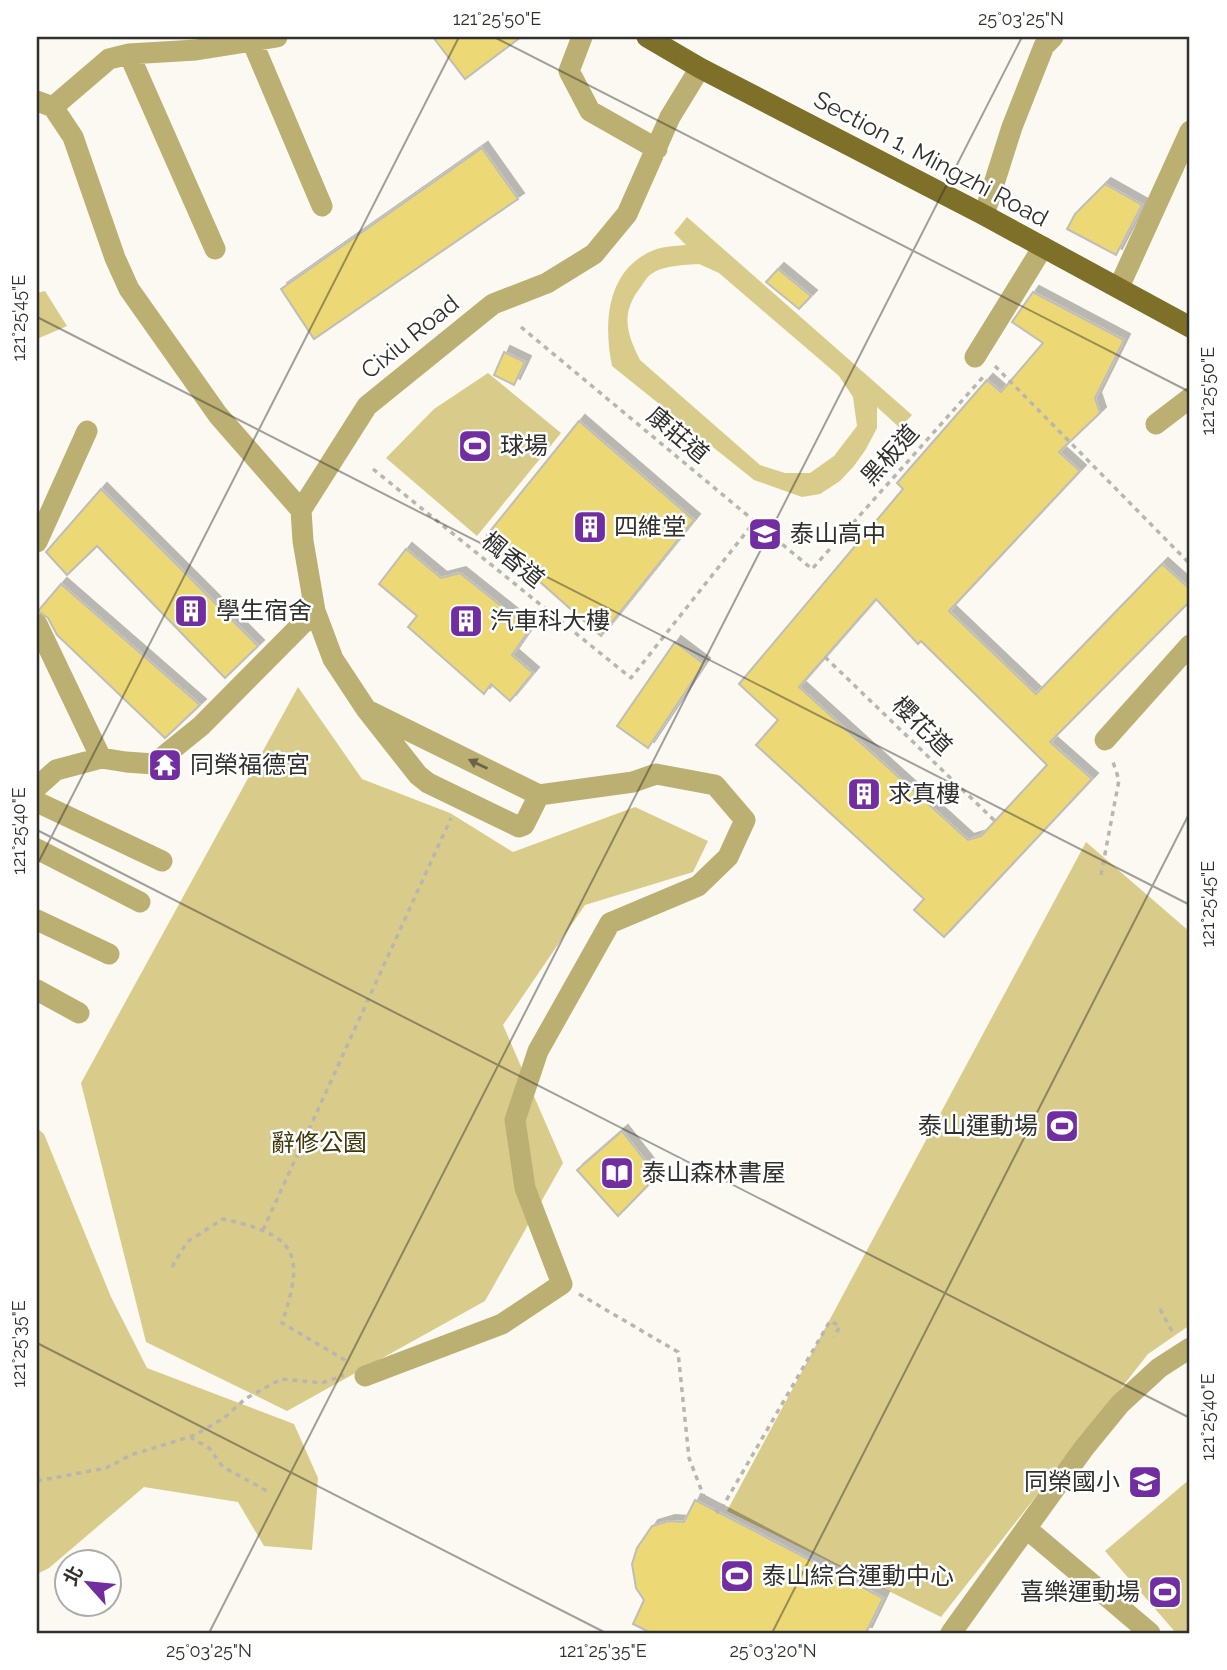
<svg xmlns="http://www.w3.org/2000/svg" width="1227" height="1670" font-family="Raleway,'Noto Sans TC',sans-serif">
<defs>
<filter id="shadow"><feDropShadow dx="6" dy="-6" stdDeviation="0" flood-color="#0004"/></filter>
</defs>
<rect width="100%" height="100%" fill="#fbf9f2"/>
<!-- green -->
<path fill="#d9cb89" fill-rule="evenodd" d="M687,217L912,415L900,428L877,407V428L866,449L854,466L840,481L820,494L802,497L754,480L612,366C603,322 607,269 654,250C664,246 676,246 686,245L674,233ZM699,264L719,273L839,376L853,397L857,426L834,456L810,473H785L760,465L640,360C627,334 620,314 640,288C643,284 646,278 650,275C662,265 685,265 699,264Z
M45,291L67,326L37,339V293Z
M488,373L561,433L477,536L386,458L434,409Z
M298,687L362,779L450,813L513,852L635,807L708,841L693,872L585,905L503,1025L563,1163L485,1301L287,1411L146,1342L81,1083Z
M1086,842L1190,932V1325L1148,1354L941,1617L727,1511Z
M37,1128L44,1134L111,1297L147,1368L294,1424L318,1478L312,1550L264,1546L238,1502L144,1487L49,1568L37,1574Z
M1190,1479V1633H1176L1105,1551Z"/>
<!-- building -->
<path fill="#edd876" stroke="#bfbeb6" stroke-width="2" fill-rule="evenodd" filter="url(#shadow)" d="M433,37H521L465,79Z
M482,148L518,199L314,339L281,289Z
M1105,184L1142,205L1116,255L1067,229L1075,214Z
M778,269L811,296L799,309L766,282Z
M1033,292L1124,340L1095,398L1100,413L1059,452L1080,471L949,611L1036,694L1162,564L1190,589V601L1050,742L1092,779L944,937L914,910L924,899L756,745L778,720L739,684L903,489L897,483L987,380L1001,392L1043,343L1012,322ZM876,599L918,644L921,641L1047,765L981,836L968,840L799,687Z
M504,352L525,362L514,385L494,375Z
M579,421L694,520L601,636L487,535Z
M101,489L258,646L225,678L97,546L67,575L46,552Z
M406,549L441,578L460,573L530,629L512,655L533,673L510,701L491,684L484,694L408,627L417,616L379,584Z
M61,584L200,705L165,738L57,635L48,618L38,611Z
M675,642L704,664L648,748L617,726Z
M622,1131L657,1176L618,1216L577,1170Z
M695,1500L883,1598L866,1633H651L633,1624L644,1600L636,1588L632,1564L637,1548L652,1526L669,1521L684,1522Z"/>
<g fill="none" stroke-linecap="round" stroke-linejoin="round">
<!-- path -->
<path stroke="#b8b6b1" stroke-width="3.5" stroke-dasharray="5 5" stroke-linecap="butt" d="M521,327L812,569L983,377
M995,366L1190,564
M373,469L631,678L755,521
M825,657L995,821
M1101,875L1119,780L1112,759
M263,1230L451,818
M172,1267L187,1242L223,1219C296,1235 306,1252 282,1323L350,1363
M579,1294L678,1352L689,1458L704,1497L719,1513L830,1321L840,1326L834,1337
M1160,1309L1174,1335
M190,1437L209,1448L223,1467L269,1492
M37,1481L106,1468L131,1455L195,1435L224,1418L245,1399L281,1379L322,1383L344,1375"/>
<!-- minor -->
<path stroke="#bcaf72" stroke-width="21" d="M582,37L569,71L590,111L657,149
M252,41L322,206
M129,54L215,249
M37,101L53,107L73,137L115,258L129,289L218,415L301,510
M53,107L109,59L129,54L196,50L277,37
M984,215L1012,127L1044,46L1053,37
M1119,287L1190,131
M975,357L1043,247
M1156,424L1190,398
M37,542L87,431
M37,624L101,758
M371,712L539,795
M1105,740L1190,645
M37,787L56,770L101,758L126,762L154,764L201,726L315,611
M539,795L524,825L519,827L428,783L418,775L366,709L333,659L315,611L303,541L301,510L367,406L493,304L547,283L594,254L627,214L670,117L700,68
M37,802L162,861
M37,849L140,902
M37,920L109,954
M37,990L79,1013
M365,1376L502,1324L562,1284L525,1188L515,1120L538,1051L610,923L698,886L728,857L745,820L715,785L656,774L633,782L539,795
M1027,1529L1150,1633
M951,1633L1084,1448L1120,1404L1159,1368L1190,1348"/>
<!-- major -->
<path stroke="#7e7028" stroke-width="21" d="M647,37L700,68L984,215L1190,327"/>
</g>
<!-- one-way arrows -->
<defs><path id="oneway-solid" d="M-6-.8H1V-3.2L6.5 0L1 3.2V.8H-6Z" transform="scale(1.75)"/></defs>
<use fill="#696349" href="#oneway-solid" transform="translate(478 764) rotate(-154)"/>
<!-- ticks -->
<path fill="none" stroke="#31302d" stroke-width="2" stroke-opacity="0.45" d="M494,37L1190,392M37,317L1190,905M37,830L1190,1418M37,865L459,37M37,1343L606,1633M209,1633L1022,37M772,1633L1190,812"/>
<!-- icons -->
<defs>
<g id="stadium-square" transform="scale(1.75)"><rect x="-9" y="-9" width="18" height="18" rx="4" fill="#722da1" stroke="#fff"/><path d="M0-5a6.5 5 0 1 0 0 10a6.5 5 0 1 0 0-10ZM-3.5-1.8h7v3.6h-7Z" fill="#fff"/></g>
<g id="building-square" transform="scale(1.75)"><rect x="-9" y="-9" width="18" height="18" rx="4" fill="#722da1" stroke="#fff"/><path d="M-4-6H4V6H1V3H-1V6H-4ZM-2.5-4.3h1.7v1.8h-1.7ZM.8-4.3h1.7v1.8H.8ZM-2.5-1h1.7V.8h-1.7ZM.8-1h1.7V.8H.8Z" fill="#fff"/></g>
<g id="school-square" transform="scale(1.75)"><rect x="-9" y="-9" width="18" height="18" rx="4" fill="#722da1" stroke="#fff"/><path d="M0-5L7-2L0 1L-7-2ZM-4 1L0 2.5L4 1V4Q0 6-4 4Z" fill="#fff"/></g>
<g id="temple-square" transform="scale(1.75)"><rect x="-9" y="-9" width="18" height="18" rx="4" fill="#722da1" stroke="#fff"/><path d="M0-6L5-2H3V0L6.5 2.5H4V6H1.5V3h-3V6H-4V2.5H-6.5L-3 0V-2H-5Z" fill="#fff"/></g>
<g id="library-square" transform="scale(1.75)"><rect x="-9" y="-9" width="18" height="18" rx="4" fill="#722da1" stroke="#fff"/><path d="M-6-4Q-3-5.5-.7-3.5V5Q-3 3-6 4ZM6-4Q3-5.5 .7-3.5V5Q3 3 6 4Z" fill="#fff"/></g>
</defs>
<g fill-rule="evenodd">
<use href="#stadium-square" x="475" y="446"/>
<use href="#building-square" x="590" y="527"/>
<use href="#school-square" x="765" y="534"/>
<use href="#building-square" x="191" y="611"/>
<use href="#building-square" x="466" y="621"/>
<use href="#temple-square" x="165" y="765"/>
<use href="#building-square" x="864" y="794"/>
<use href="#stadium-square" x="1062" y="1126"/>
<use href="#library-square" x="617" y="1173"/>
<use href="#school-square" x="1145" y="1482"/>
<use href="#stadium-square" x="737" y="1576"/>
<use href="#stadium-square" x="1165" y="1592"/>
</g>
<g text-anchor="middle" stroke-width="5" stroke-linejoin="round" paint-order="stroke">
<!-- street labels -->
<g font-size="24" fill="#31302d" stroke="#fff">
<text transform="translate(931 159) rotate(28)" y="8">Section 1, Mingzhi Road</text>
<text transform="translate(410 337) rotate(-39)" y="8">Cixiu Road</text>
<text transform="translate(678 435) rotate(40)" y="8">康莊道</text>
<text transform="translate(890 455) rotate(-48)" y="8">黑板道</text>
<text transform="translate(513 560) rotate(39)" y="8">楓香道</text>
<text transform="translate(922 726) rotate(44)" y="8">櫻花道</text>
</g>
<!-- poi labels -->
<g font-size="24" fill="#31302d" stroke="#fff" text-anchor="start">
<text x="500" y="454">球場</text>
<text x="614" y="535">四維堂</text>
<text x="790" y="542">泰山高中</text>
<text x="216" y="619">學生宿舍</text>
<text x="490" y="629">汽車科大樓</text>
<text x="190" y="773">同榮福德宮</text>
<text x="888" y="802">求真樓</text>
<text x="1038" y="1134" text-anchor="end">泰山運動場</text>
<text x="642" y="1181">泰山森林書屋</text>
<text x="1120" y="1490" text-anchor="end">同榮國小</text>
<text x="762" y="1584">泰山綜合運動中心</text>
<text x="1140" y="1600" text-anchor="end">喜樂運動場</text>
</g>
<!-- park labels -->
<g font-size="24" fill="#3f370c" stroke="#fff">
<text x="319" y="1151">辭修公園</text>
</g>
</g>
<!-- border -->
<rect width="1227" height="1670" fill="none" stroke="#ffffff" stroke-width="77"/>
<!-- north arrow -->
<g transform="translate(88 1583) rotate(297)"><circle r="33" fill="#ffffff" stroke="#adacab" stroke-width="2"/>
<path d="M0-5L12 26L0 18L-12 26Z" fill="#722da1"/>
<text y="-10" font-size="19" font-weight="bold" text-anchor="middle" fill="#31302d">北</text>
</g>
<rect x="38" y="38" width="1150" height="1594" fill="none" stroke="#31302d" stroke-width="2.5"/>
<g font-size="18" text-anchor="middle" fill="#31302d">
<text x="497" y="25">121°25'50"E</text>
<text x="1021" y="25">25°03'25"N</text>
<text transform="translate(19 318) rotate(-90)" y="6">121°25'45"E</text>
<text transform="translate(1208 391) rotate(-90)" y="6">121°25'50"E</text>
<text transform="translate(19 831) rotate(-90)" y="6">121°25'40"E</text>
<text transform="translate(1208 904) rotate(-90)" y="6">121°25'45"E</text>
<text transform="translate(19 1344) rotate(-90)" y="6">121°25'35"E</text>
<text transform="translate(1208 1417) rotate(-90)" y="6">121°25'40"E</text>
<text x="209" y="1657">25°03'25"N</text>
<text x="603" y="1657">121°25'35"E</text>
<text x="773" y="1657">25°03'20"N</text>
</g>
</svg>
